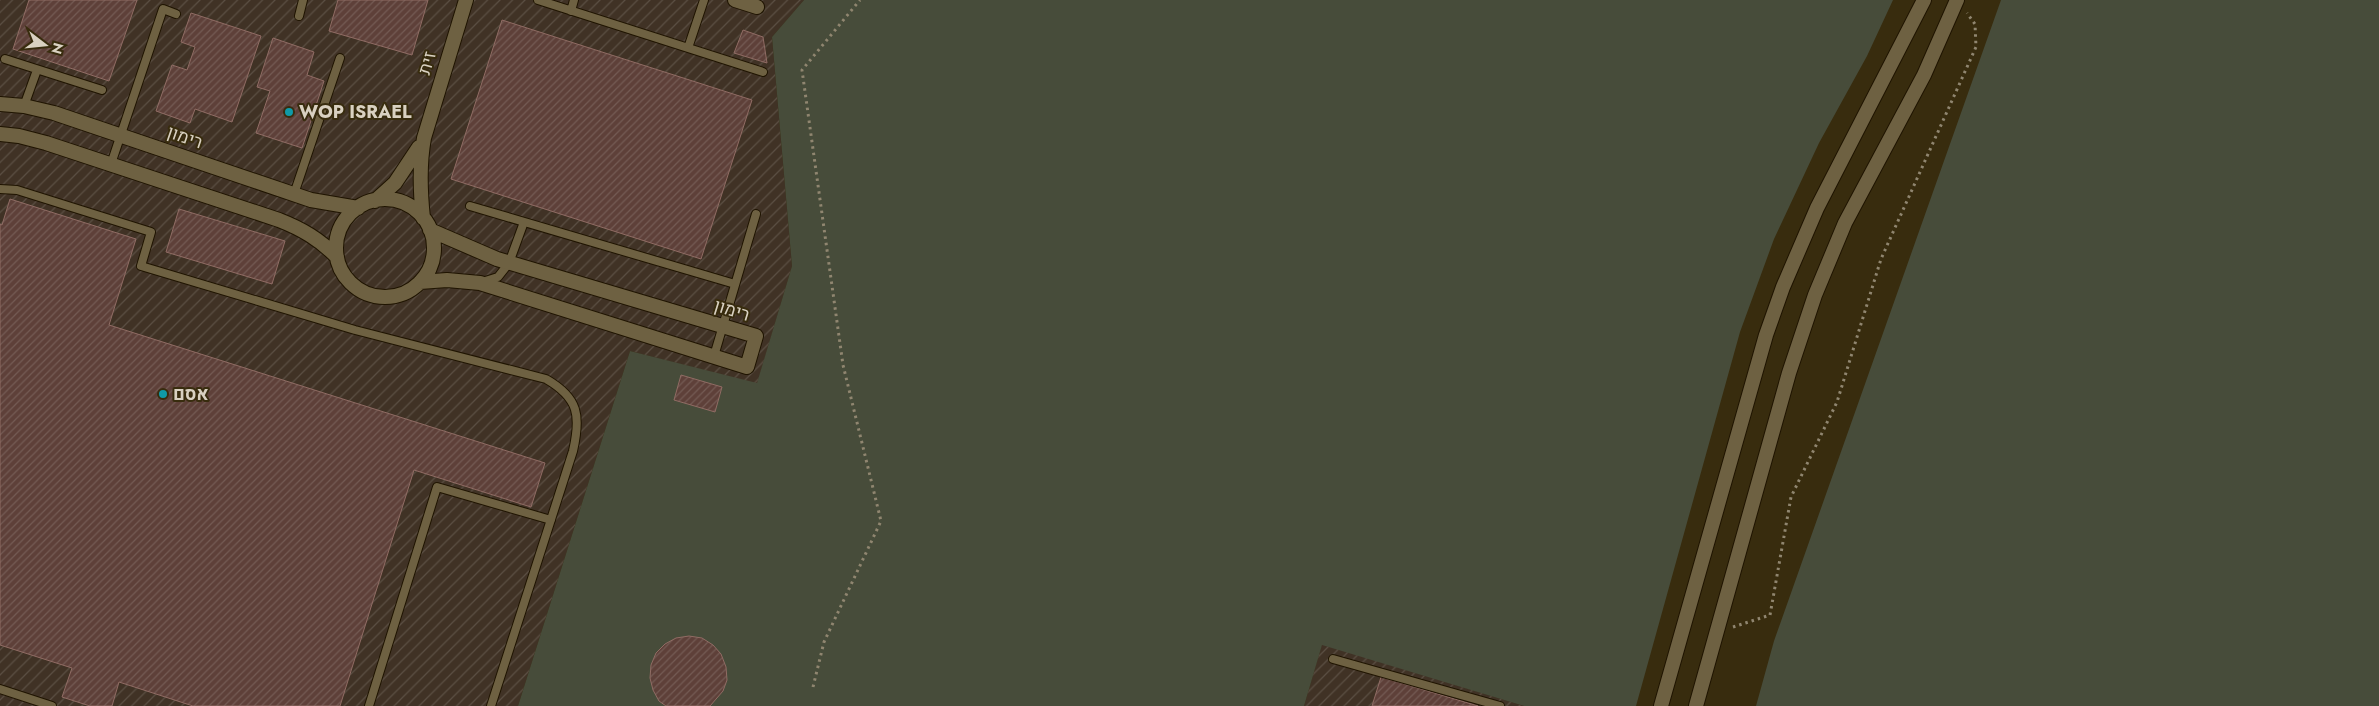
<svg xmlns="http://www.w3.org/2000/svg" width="2379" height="706" font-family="Jost,Heebo,sans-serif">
<defs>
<pattern id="industrial-furrows" width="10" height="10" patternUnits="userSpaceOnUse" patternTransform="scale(1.25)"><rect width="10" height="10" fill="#403225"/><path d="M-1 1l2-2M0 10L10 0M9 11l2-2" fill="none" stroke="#5b4f43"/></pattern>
<pattern id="building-hatch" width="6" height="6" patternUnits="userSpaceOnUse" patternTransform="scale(1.25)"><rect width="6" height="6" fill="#5e4039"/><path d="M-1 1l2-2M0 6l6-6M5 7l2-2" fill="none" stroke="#745b54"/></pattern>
</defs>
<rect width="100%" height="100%" fill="#382c0e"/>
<!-- industrial -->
<path fill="url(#industrial-furrows)" d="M0,0H804L772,37L792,266L757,384L630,351L518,706H0Z
M1322,644L1524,706H1304Z"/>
<!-- green -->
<path fill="#474c3a" d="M804,0H1893L1867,56L1819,143L1774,239L1740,332L1636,706H1524L1322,645L1304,706H518L630,351L757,383L792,266L772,37Z
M2001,0H2379V706H1756L1774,641Z"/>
<!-- building -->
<path fill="url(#building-hatch)" stroke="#906c64" d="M29,0H137L109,81L13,49Z
M338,0H428L412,55L329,31Z
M191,13L261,36L232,122L195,109L190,123L156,111L172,65L187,70L195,47L181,42Z
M502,20L752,100L701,259L451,179Z
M743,30L763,37L767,63L734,53Z
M273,38L314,52L307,75L324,81L302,148L256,133L270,91L257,87Z
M10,199L136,239L109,325L545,463L531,507L414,470L340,706H193L119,682L112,706H90L62,697L72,668L0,645V224L2,225Z
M179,209L285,241L272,284L166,252Z
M681,375L722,387L715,412L674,400Z
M689,636L702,638L713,645L721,654L726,667L727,680L723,691L710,706H666L659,701L653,690L650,678L651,665L656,653L665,644L676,638Z
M1381,677L1478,706H1372Z"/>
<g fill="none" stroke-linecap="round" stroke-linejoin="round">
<!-- service casing -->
<g stroke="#1f1400" stroke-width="10">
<path id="service" d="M538,0L763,72
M571,11L574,0
M299,16L303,0
M688,48L704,0
M5,59L102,90
M24,106L37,70
M111,164L163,9L176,14
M0,189L17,190L151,232L141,266L355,330L546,379C579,398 581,416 573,451L491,706
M294,194L340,58
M470,206L735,284
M482,282L498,277L509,263L524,222
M714,356L756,214
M1333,659L1500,706
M0,689L52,706
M369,706L437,487L551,520"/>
</g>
<!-- minor casing -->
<g stroke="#1f1400" stroke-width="16">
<path id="minor" d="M735,0L757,7
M0,104L24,106L54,113L311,200L358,208
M0,134L19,136L46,143L279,220C302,229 319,239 337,257
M336 248a49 49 0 1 1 98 0a49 49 0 1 1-98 0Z
M375,201L395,183L419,147
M423,218C420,190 419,165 424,138L466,0
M420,282L447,280L480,283L747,367L756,336L497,259L430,230"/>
</g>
<!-- tertiary casing -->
<g stroke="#1f1400" stroke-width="16">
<path id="tertiary" d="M1661,706L1766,335L1783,287L1817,208L1924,0
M1696,706L1789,373L1815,295L1845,223L1924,75L1957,0"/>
</g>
<!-- path -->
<path stroke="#908670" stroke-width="3" stroke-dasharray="2.5 4" stroke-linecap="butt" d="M1733,627L1770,615L1791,497L1837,402L1881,259L1976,47L1975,24L1967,13
M813,687L824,642L881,521L843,365L802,70L860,0"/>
<!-- service -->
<use href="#service" stroke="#6e6142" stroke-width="8"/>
<!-- minor -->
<use href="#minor" stroke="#6e6142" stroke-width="14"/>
<!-- tertiary -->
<use href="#tertiary" stroke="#6e6142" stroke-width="14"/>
</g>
<!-- markers -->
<g fill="#0f9aa8" stroke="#382c0e" stroke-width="2">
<circle cx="289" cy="112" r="5"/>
<circle cx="163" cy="394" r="5"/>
</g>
<g text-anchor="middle" stroke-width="4" stroke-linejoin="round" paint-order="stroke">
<!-- street labels -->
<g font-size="18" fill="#d9d1c1" stroke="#382c0e">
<text transform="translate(427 63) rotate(-73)" y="6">זית</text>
<text transform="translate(185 137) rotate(19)" y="6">רימון</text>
<text transform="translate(732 310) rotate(17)" y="6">רימון</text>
</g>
<!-- poi labels -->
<g font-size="18" font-weight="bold" fill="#d9d1c1" stroke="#382c0e" text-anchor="start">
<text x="299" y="118">WOP ISRAEL</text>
<text x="173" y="400">אסם</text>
</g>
</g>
<!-- north arrow -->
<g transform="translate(45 45) rotate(106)" stroke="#382c0e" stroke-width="4" paint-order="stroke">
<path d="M0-4L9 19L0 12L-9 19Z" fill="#d9d1c1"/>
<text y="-8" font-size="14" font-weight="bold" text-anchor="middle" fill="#d9d1c1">N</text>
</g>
</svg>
